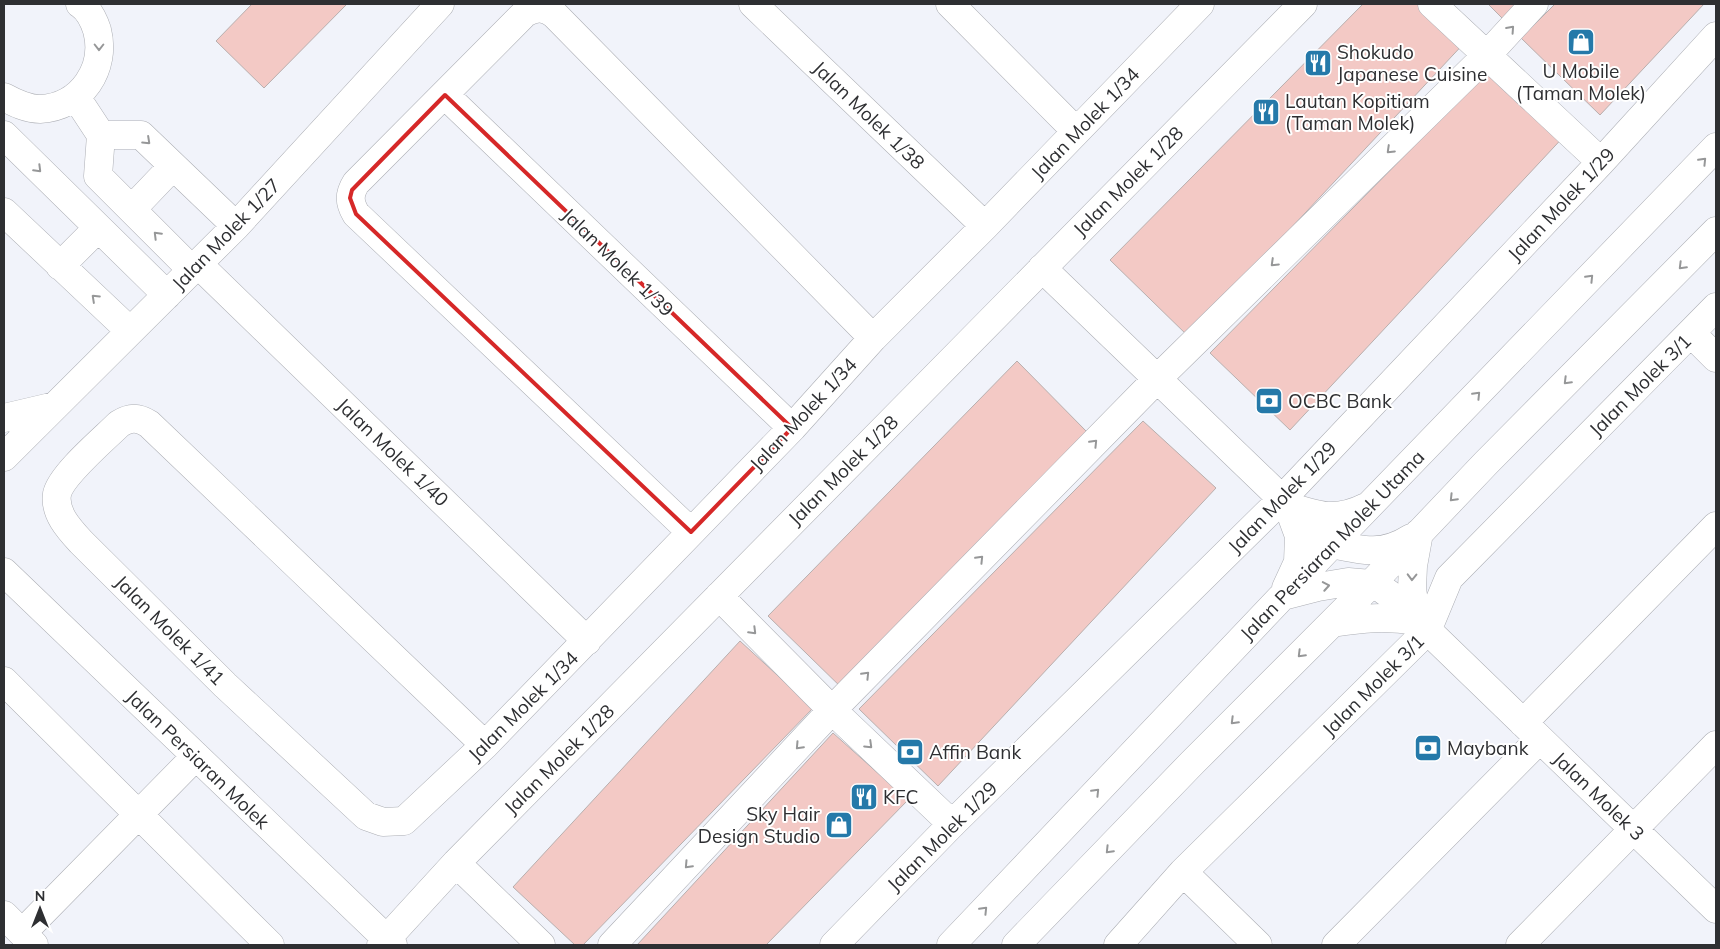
<svg xmlns="http://www.w3.org/2000/svg" width="1720" height="949" font-family="Mulish,sans-serif">
<rect width="100%" height="100%" fill="#f1f3fa"/>
<!-- building -->
<path fill="#f3c9c5" stroke="#b8afae" d="M252,4H347L264,88L216,41Z
M1363,4H1429L1468,39L1189,337L1110,260Z
M1488,4H1517L1503,19Z
M1555,4H1704L1600,115L1521,38Z
M1494,65L1568,132L1290,430L1210,353Z
M1017,361L1087,432L847,693L768,616Z
M1143,421L1216,488L938,786L859,709Z
M740,641L813,708L583,945H575L513,887Z
M833,733L908,800L766,945H637Z"/>
<g fill="none" stroke-linecap="round" stroke-linejoin="round">
<!-- minor casing -->
<g stroke="#acaeb4" stroke-width="29">
<path id="minor" d="M753,4L985,226
M950,4L1076,131
M1432,4L1601,162
M445,95L792,428
M4,97C15,103 27,109 40,109C82,107 107,68 97,30C94,21 88,9 80,4
M76,97L101,135L98,176L192,270
M4,135L167,295
M101,135H141L236,226
M132,209L173,166
M4,212L130,331
M198,264L587,641
M60,266L98,228
M1042,268L1282,499L1316,537L1332,544
M1691,333L1716,358
M4,418L55,406
M4,457L236,226L440,4
M691,532L356,214C349,202 349,194 356,183L525,13C536,7 544,7 554,14L873,338
M4,572L393,945
M1371,584L1382,589L1393,597L1716,909
M719,596L832,710L952,824
M4,681L270,945
M1523,723L1716,526
M485,745L149,424C138,417 130,417 119,424C104,439 61,475 57,494C54,513 69,529 81,542L225,685L366,816L383,822L404,821L485,745L792,428L873,338L985,226L1200,4
M456,863L541,945
M1183,872L1258,945
M4,915L34,945
M22,933L196,756
M381,945L456,863L1303,4
M612,945L832,710L1157,379L1488,54L1534,4
M834,945L952,824L1282,499L1601,162L1716,36
M1118,945L1183,872L1427,631L1449,578L1716,307
M1336,945L1540,739
M1520,945L1716,745"/>
</g>
<!-- major casing -->
<g stroke="#acaeb4" stroke-width="29">
<path id="major" d="M1288,506C1318,516 1336,522 1366,507
M1332,544C1363,551 1383,556 1411,538
M1286,588L1298,562L1299,536L1288,506
M1283,596L1318,587L1348,582L1371,584
M1332,623C1364,618 1385,616 1417,621L1412,589L1413,566L1419,533
M951,945L1332,544L1716,147
M1016,945L1192,763L1371,584L1486,463L1716,231"/>
</g>
<!-- minor -->
<use href="#minor" stroke="#fff" stroke-width="28"/>
<!-- major -->
<use href="#major" stroke="#fff" stroke-width="28"/>
</g>
<!-- one-way arrows -->
<defs><path id="oneway-chevron" d="M-2-3.5L2.5 0L-2 3.5" fill="none" stroke-width="1.6" stroke-linecap="round" stroke-linejoin="round" transform="scale(1.25)"/></defs>
<g stroke="#969798">
<use href="#oneway-chevron" transform="translate(1511 29) rotate(-48)"/>
<use href="#oneway-chevron" transform="translate(99 47) rotate(90)"/>
<use href="#oneway-chevron" transform="translate(147 141) rotate(43)"/>
<use href="#oneway-chevron" transform="translate(1390 150) rotate(136)"/>
<use href="#oneway-chevron" transform="translate(1703 161) rotate(-46)"/>
<use href="#oneway-chevron" transform="translate(38 169) rotate(45)"/>
<use href="#oneway-chevron" transform="translate(157 235) rotate(-135)"/>
<use href="#oneway-chevron" transform="translate(1274 263) rotate(136)"/>
<use href="#oneway-chevron" transform="translate(1682 266) rotate(135)"/>
<use href="#oneway-chevron" transform="translate(1590 278) rotate(-46)"/>
<use href="#oneway-chevron" transform="translate(95 298) rotate(-137)"/>
<use href="#oneway-chevron" transform="translate(1567 381) rotate(135)"/>
<use href="#oneway-chevron" transform="translate(1477 395) rotate(-46)"/>
<use href="#oneway-chevron" transform="translate(1094 443) rotate(-46)"/>
<use href="#oneway-chevron" transform="translate(1453 498) rotate(134)"/>
<use href="#oneway-chevron" transform="translate(980 559) rotate(-46)"/>
<use href="#oneway-chevron" transform="translate(1412 577) rotate(91)"/>
<use href="#oneway-chevron" transform="translate(1326 586) rotate(-10)"/>
<use href="#oneway-chevron" transform="translate(753 631) rotate(45)"/>
<use href="#oneway-chevron" transform="translate(1301 654) rotate(135)"/>
<use href="#oneway-chevron" transform="translate(866 675) rotate(-46)"/>
<use href="#oneway-chevron" transform="translate(1234 721) rotate(135)"/>
<use href="#oneway-chevron" transform="translate(869 745) rotate(44)"/>
<use href="#oneway-chevron" transform="translate(799 746) rotate(133)"/>
<use href="#oneway-chevron" transform="translate(1096 792) rotate(-46)"/>
<use href="#oneway-chevron" transform="translate(1109 850) rotate(134)"/>
<use href="#oneway-chevron" transform="translate(688 865) rotate(133)"/>
<use href="#oneway-chevron" transform="translate(984 910) rotate(-46)"/>
</g>
<!-- marked area -->
<path fill="none" stroke="#d62828" stroke-width="4" stroke-linejoin="round" d="M445,95L792,428L691,532L356,214L350,198L352,190Z"/>
<!-- icons -->
<defs>
<g id="shop-square" transform="scale(1.4375)"><rect x="-9" y="-9" width="18" height="18" rx="4" fill="#2579a9" stroke="#fff"/><path d="M-5-2.5h2.3a2.7 3.5 0 0 1 5.4 0H5L5.5 6h-11ZM-1.5-2.5h3a1.5 2.3 0 0 0-3 0Z" fill="#fff"/></g>
<g id="restaurant-square" transform="scale(1.4375)"><rect x="-9" y="-9" width="18" height="18" rx="4" fill="#2579a9" stroke="#fff"/><path d="M-5-6h1v4h1v-4h1v4h1v-4h1v5L-1.5 .5V6h-2V.5L-5-1ZM5-6V6H3V1.5H1.5Q1.5-4 5-6Z" fill="#fff"/></g>
<g id="bank-square" transform="scale(1.4375)"><rect x="-9" y="-9" width="18" height="18" rx="4" fill="#2579a9" stroke="#fff"/><path d="M-6-4H6V4H-6ZM0-2.3a2.3 2.3 0 1 0 0 4.6a2.3 2.3 0 1 0 0-4.6Z" fill="#fff"/></g>
</defs>
<g fill-rule="evenodd">
<use href="#shop-square" x="1581" y="42"/>
<use href="#restaurant-square" x="1318" y="63"/>
<use href="#restaurant-square" x="1266" y="112"/>
<use href="#bank-square" x="1269" y="401"/>
<use href="#bank-square" x="1428" y="748"/>
<use href="#bank-square" x="910" y="752"/>
<use href="#restaurant-square" x="864" y="797"/>
<use href="#shop-square" x="839" y="825"/>
</g>
<g text-anchor="middle" stroke-width="4" stroke-linejoin="round" paint-order="stroke">
<!-- poi labels -->
<g font-size="19" fill="#2e2f32" stroke="#fff" text-anchor="start">
<text x="1337" y="59">Shokudo<tspan x="1337" dy="22">Japanese Cuisine</tspan></text>
<text x="1581" y="78" text-anchor="middle">U Mobile<tspan x="1581" dy="22">(Taman Molek)</tspan></text>
<text x="1285" y="108">Lautan Kopitiam<tspan x="1285" dy="22">(Taman Molek)</tspan></text>
<text x="1288" y="408">OCBC Bank</text>
<text x="1447" y="755">Maybank</text>
<text x="929" y="759">Affin Bank</text>
<text x="883" y="804">KFC</text>
<text x="820" y="821" text-anchor="end">Sky Hair<tspan x="820" dy="22">Design Studio</tspan></text>
</g>
<!-- street labels -->
<g font-size="19" fill="#2e2f32" stroke="#fff">
<text transform="translate(869 115) rotate(44)" y="7">Jalan Molek 1/38</text>
<text transform="translate(1085 123) rotate(-46)" y="7">Jalan Molek 1/34</text>
<text transform="translate(1128 181) rotate(-45)" y="7">Jalan Molek 1/28</text>
<text transform="translate(1561 204) rotate(-47)" y="7">Jalan Molek 1/29</text>
<text transform="translate(226 234) rotate(-46)" y="7">Jalan Molek 1/27</text>
<text transform="translate(618 262) rotate(44)" y="7">Jalan Molek 1/39</text>
<text transform="translate(1640 385) rotate(-45)" y="7">Jalan Molek 3/1</text>
<text transform="translate(803 414) rotate(-47)" y="7">Jalan Molek 1/34</text>
<text transform="translate(393 452) rotate(44)" y="7">Jalan Molek 1/40</text>
<text transform="translate(843 470) rotate(-45)" y="7">Jalan Molek 1/28</text>
<text transform="translate(1282 497) rotate(-46)" y="7">Jalan Molek 1/29</text>
<text transform="translate(1332 545) rotate(-46)" y="7">Jalan Persiaran Molek Utama</text>
<text transform="translate(170 630) rotate(45)" y="7">Jalan Molek 1/41</text>
<text transform="translate(1373 685) rotate(-45)" y="7">Jalan Molek 3/1</text>
<text transform="translate(523 706) rotate(-45)" y="7">Jalan Molek 1/34</text>
<text transform="translate(198 759) rotate(44)" y="7">Jalan Persiaran Molek</text>
<text transform="translate(559 759) rotate(-45)" y="7">Jalan Molek 1/28</text>
<text transform="translate(1599 796) rotate(44)" y="7">Jalan Molek 3</text>
<text transform="translate(942 836) rotate(-45)" y="7">Jalan Molek 1/29</text>
</g>
</g>
<!-- border -->
<rect width="1720" height="949" fill="none" stroke="#2e2f32" stroke-width="10"/>
<!-- north arrow -->
<g transform="translate(40 909)" stroke="#ffffff" stroke-width="4" paint-order="stroke">
<path d="M0-4L9 19L0 12L-9 19Z" fill="#2e2f32"/>
<text y="-8" font-size="14" font-weight="bold" text-anchor="middle" fill="#2e2f32">N</text>
</g>
</svg>
